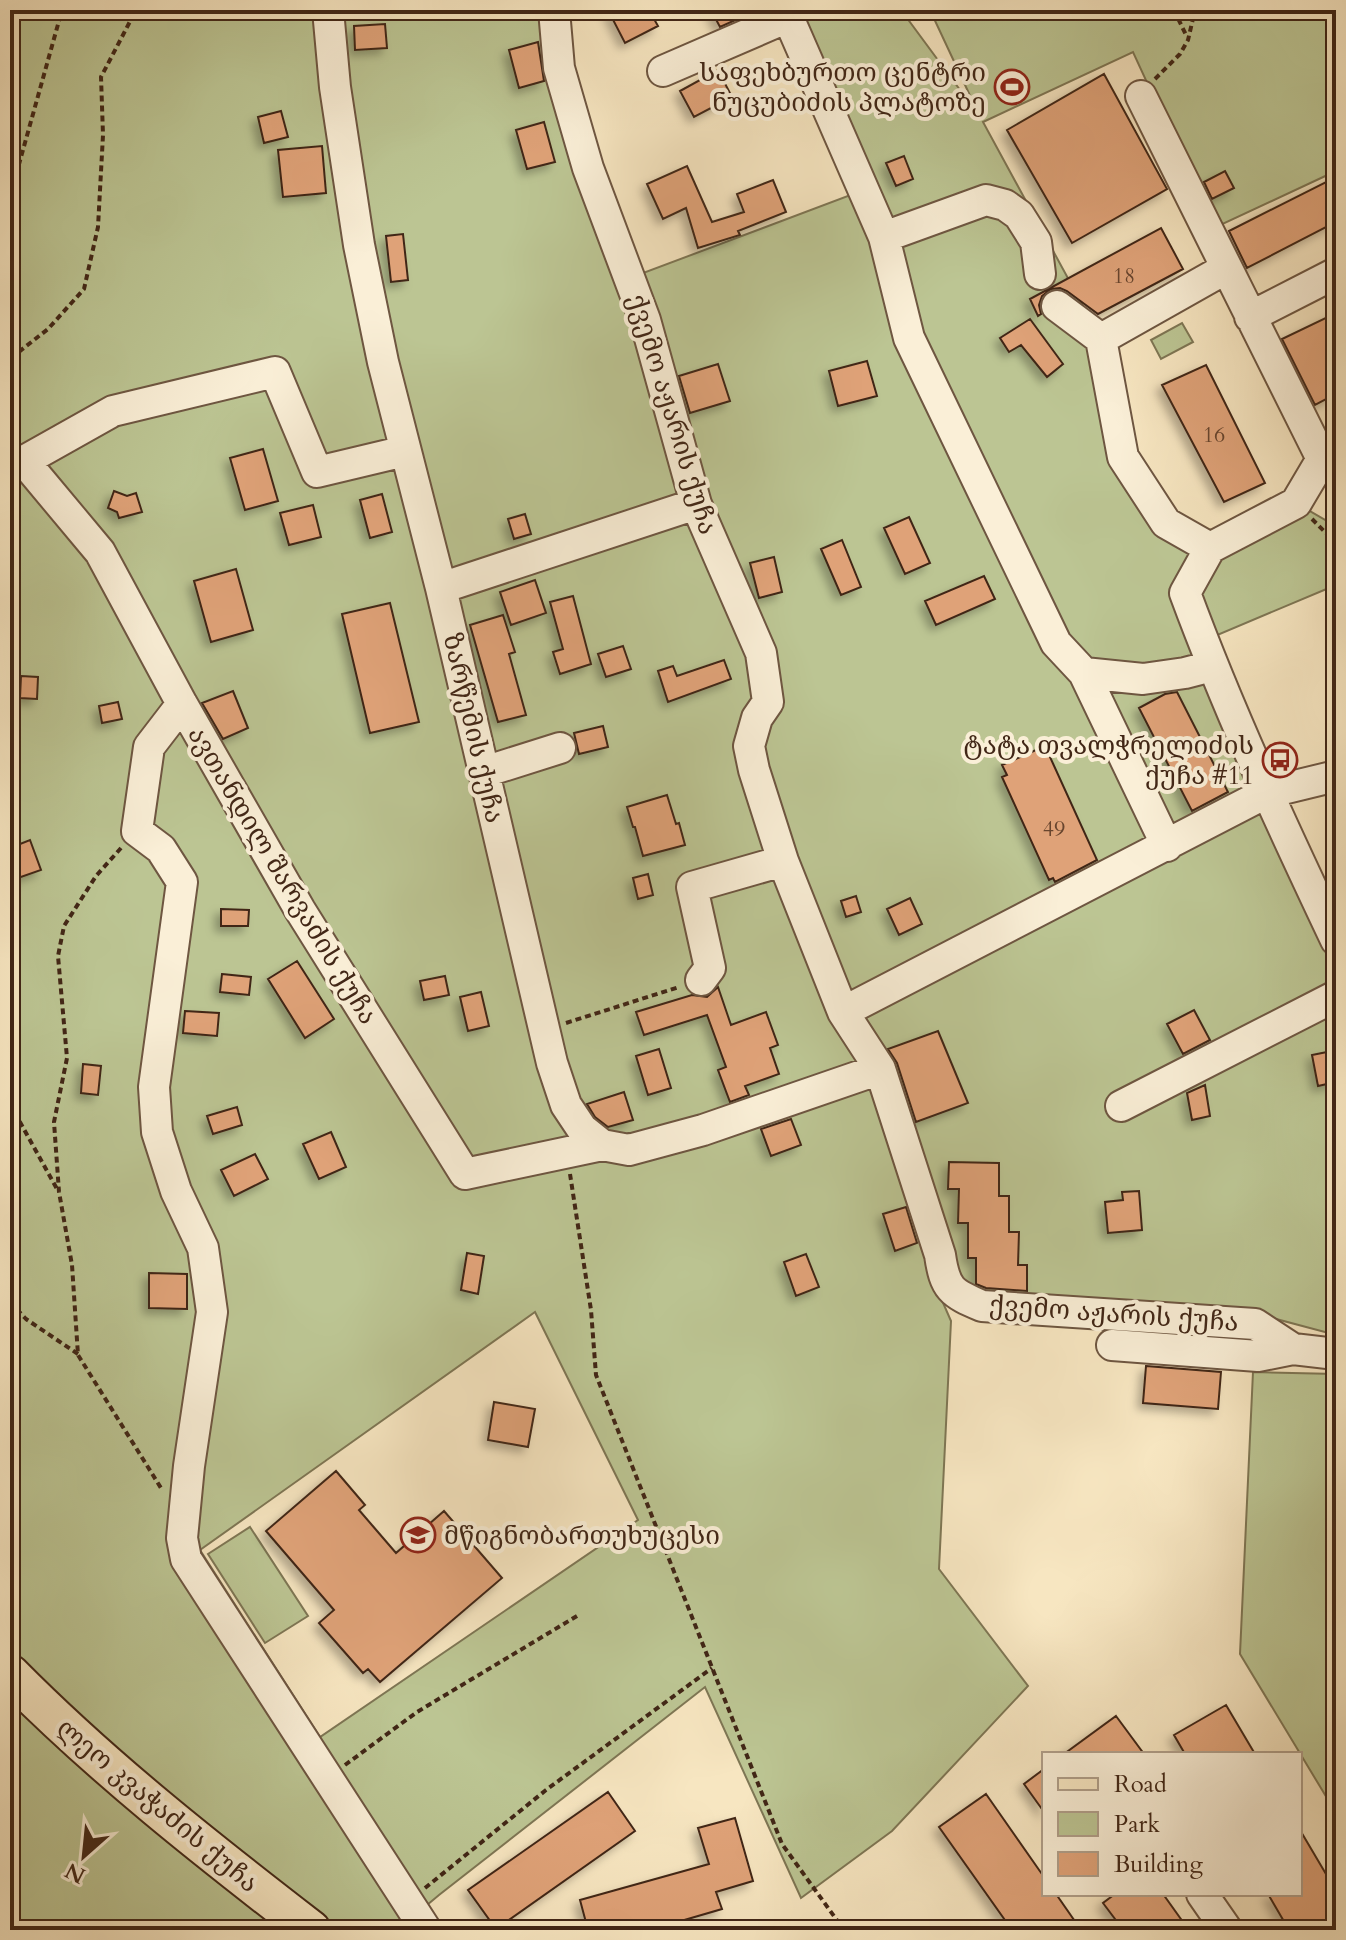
<svg xmlns="http://www.w3.org/2000/svg" width="1346" height="1940" font-family="Cardo,'Noto Serif Georgian',serif">
<defs>
<filter id="shadow"><feDropShadow dx="-5.5" dy="5.5" stdDeviation="4" flood-color="#0004"/></filter>
</defs>
<rect width="100%" height="100%" fill="#f7e6c1"/>
<filter id="stains"><feTurbulence type="fractalNoise" baseFrequency=".0025" numOctaves="4"/><feColorMatrix values="0 0 0 0 .2 0 0 0 0 .09 0 0 0 0 .02 0 0 0 .5 -.17"/></filter>
<radialGradient id="worn" r=".72"><stop offset=".6" stop-color="#630" stop-opacity="0"/><stop offset="1" stop-color="#630" stop-opacity=".3"/></radialGradient>
<!-- green -->
<path fill="#bcc593" stroke="#7e7654" stroke-width="2" fill-rule="evenodd" d="M10,10H554L630,278L864,190L788,17L804,10H901L980,117L930,10H1336V171L1214,228L1133,52L983,122L1101,339L1123,457L1210,547L1296,503L1332,524L1336,537V585L1203,641L1336,974V1335L1250,1312L982,1301L930,1273L951,1321L939,1569L1028,1686L892,1831L801,1898L705,1687L439,1895L402,1926L404,1930H331L96,1738L10,1650ZM535,1312L638,1520L320,1737L200,1550Z
M1182,323L1193,342L1161,359L1151,340Z
M1253,1372L1336,1374V1813L1240,1654Z
M250,1527L308,1616L265,1643L208,1554Z
M10,1699L290,1930H10Z"/>
<!-- building -->
<path fill="#dfa278" stroke="#412616" stroke-width="2" filter="url(#shadow)" d="M608,10H649L658,26L625,43Z
M711,10H736L740,18L720,27Z
M385,24L387,48L355,50L354,26Z
M538,42L544,81L519,88L509,50Z
M718,70L732,97L694,117L680,91Z
M1104,74L1167,189L1072,243L1007,130Z
M281,111L288,137L264,143L258,117Z
M544,122L555,162L527,169L516,130Z
M322,146L326,193L283,197L278,150Z
M904,156L913,179L896,186L886,163Z
M687,166L712,222L744,212L737,194L773,180L786,212L738,231L740,235L698,248L686,208L663,219L647,184Z
M1225,171L1234,188L1212,199L1204,182Z
M1336,177V222L1247,268L1229,231Z
M1161,228L1183,269L1098,314L1067,291L1060,288L1051,289L1042,296L1039,305L1041,314L1038,316L1030,299Z
M403,234L408,280L391,282L386,236Z
M1336,313V394L1315,405L1282,339Z
M1030,319L1063,364L1047,377L1021,345L1009,352L1000,338Z
M867,361L877,396L838,406L829,371Z
M718,364L730,401L690,413L679,376Z
M1206,365L1265,483L1224,502L1162,385Z
M263,449L278,501L245,510L230,458Z
M114,491L127,496L136,493L142,512L119,518L117,512L108,508Z
M382,494L392,532L370,538L360,500Z
M313,505L321,537L289,545L280,513Z
M525,514L531,534L514,539L508,519Z
M909,517L930,563L905,574L884,528Z
M842,540L861,587L841,595L821,549Z
M774,557L782,592L759,598L750,563Z
M236,569L253,630L211,642L194,581Z
M984,576L995,599L936,625L925,601Z
M535,580L546,613L511,625L500,592Z
M573,596L591,664L560,674L553,652L563,649L550,602Z
M390,603L419,722L370,733L342,614Z
M503,615L515,652L509,654L526,715L498,722L470,625Z
M623,646L631,669L606,677L598,654Z
M724,660L731,679L668,702L658,671L673,666L677,676Z
M21,676L38,677L37,699L20,698Z
M233,691L248,728L223,739L202,703Z
M1177,692L1228,792L1192,811L1139,708L1165,694Z
M118,702L122,719L102,723L99,706Z
M603,726L608,747L579,754L574,733Z
M1045,746L1097,860L1055,882L1053,878L1049,880L1002,777L1007,775L1002,765Z
M667,795L676,824L679,823L685,845L643,856L635,827H633L627,807Z
M30,840L41,870L18,878L10,856V848Z
M648,874L653,895L638,899L633,878Z
M856,896L861,912L846,917L841,901Z
M910,898L922,924L899,935L887,909Z
M221,909L249,910L248,926H221Z
M297,961L334,1019L305,1038L268,979Z
M222,974L251,977L249,995L220,992Z
M445,976L449,995L424,1000L420,981Z
M718,987L731,1025L766,1012L778,1045L770,1048L779,1074L745,1086L749,1095L730,1102L718,1070L726,1067L707,1015L644,1035L636,1012L692,995L707,997Z
M481,992L489,1026L468,1031L460,997Z
M1194,1010L1210,1040L1183,1054L1167,1024Z
M185,1011L219,1013L217,1036L183,1033Z
M938,1031L968,1103L916,1122L897,1063L888,1049Z
M659,1049L671,1088L648,1095L636,1056Z
M1332,1051L1336,1082L1318,1086L1312,1055Z
M83,1064L101,1066L98,1095L81,1093Z
M1205,1085L1210,1116L1192,1120L1187,1093Z
M624,1092L633,1120L608,1127L595,1117L587,1104Z
M237,1107L242,1125L213,1134L207,1116Z
M791,1119L801,1145L771,1156L761,1129Z
M331,1132L346,1167L319,1179L303,1144Z
M255,1154L268,1179L234,1196L221,1170Z
M949,1162L999,1163V1196H1009V1232H1019L1018,1265H1027V1291L986,1288L976,1284V1258H968V1223H958L959,1189H948Z
M1139,1191L1142,1230L1108,1233L1105,1202L1123,1200L1122,1192Z
M906,1207L917,1243L895,1251L883,1214Z
M467,1253L484,1256L478,1294L461,1290Z
M806,1254L819,1287L796,1296L784,1262Z
M149,1273L187,1274V1309L149,1308Z
M1146,1366L1221,1372L1218,1409L1143,1403Z
M494,1402L535,1409L528,1447L488,1440Z
M336,1471L365,1505L359,1510L396,1553L444,1511L502,1578L380,1682L368,1669L363,1673L319,1623L334,1610L266,1531Z
M1226,1705L1255,1754H1185L1174,1735Z
M1116,1716L1144,1754H1064Z
M1044,1769V1812L1024,1784Z
M608,1792L635,1831L496,1929L468,1890Z
M986,1794L1044,1877V1894H1056L1081,1930H1012L939,1827Z
M735,1818L753,1881L716,1892L722,1909L650,1930H588L580,1900L709,1864L698,1828Z
M1300,1830L1336,1891V1930H1289L1268,1894H1300Z
M1115,1894H1163L1183,1922L1171,1930H1099L1115,1919L1103,1903Z"/>
<g fill="none" stroke-linecap="round" stroke-linejoin="round">
<!-- minor casing -->
<g stroke="#6e5641" stroke-width="34">
<path id="minor" d="M328,10L335,87L359,245L383,362L441,588L552,1063L566,1105L582,1129L602,1145L629,1150L703,1130L880,1069
M554,10L559,68L588,168L645,320L696,504L761,653L768,702L757,718L749,746L754,770L783,861L843,1012L880,1069L940,1255C945,1289 951,1293 982,1306L1255,1324L1293,1349L1336,1354
M782,10L788,17L884,237L909,338L1056,643L1084,673L1143,679L1185,673L1212,666
M663,71L788,17
M1141,96L1322,459
M884,237L986,200L1005,205L1019,215L1036,242L1040,274
M1057,306L1101,339
M1250,317L1336,273
M405,451L317,472L275,372L113,411L24,461L100,552L182,704L300,910L465,1174L602,1145
M1322,459L1296,503L1210,548L1185,593C1229,712 1282,826 1336,940
M1210,548L1166,523L1123,457L1101,339L1225,269
M441,588L696,504
M1084,673L1167,846
M182,704L149,747L137,831L161,849L182,882L154,1087L157,1132L176,1191L203,1248L212,1312L189,1466L182,1538L186,1559L426,1930
M484,772L560,748
M701,980L710,968L692,887L783,861
M843,1012L1266,793L1336,776
M1121,1106L1336,996
M1112,1345L1258,1356L1293,1349
M1202,1894L1227,1930"/>
</g>
<!-- major casing -->
<g stroke="#412616" stroke-width="42">
<path id="major" d="M10,1674C103,1768 206,1849 311,1930"/>
</g>
<!-- path -->
<path stroke="#412616" stroke-width="4" stroke-dasharray="6 4" stroke-linecap="butt" d="M1174,10L1187,37
M1155,79L1180,54L1188,40L1195,10
M10,168L16,175L15,251L18,329L11,359
M16,175L62,10
M11,358L48,329L84,289L98,227L103,135L101,77L136,10
M1312,519L1327,534L1336,557
M121,848L96,876L64,926L58,956L67,1058L54,1122L59,1192L72,1265L78,1355L161,1488
M566,1023L679,987
M10,1104L57,1189
M570,1174L591,1310L596,1375L782,1844L844,1930
M10,1302L26,1319L78,1354
M345,1765L417,1712L577,1616
M425,1888L546,1790L712,1668"/>
<!-- minor -->
<use href="#minor" stroke="#faefd7" stroke-width="30"/>
<!-- major -->
<use href="#major" stroke="#f7e6c1" stroke-width="38"/>
</g>
<!-- icons -->
<defs>
<g id="stadium-ring" transform="scale(1.8)"><circle r="9.5" fill="#faefd7" stroke="#8f2418" stroke-width="1.5"/><path d="M0-5a6.5 5 0 1 0 0 10a6.5 5 0 1 0 0-10ZM-3.5-1.8h7v3.6h-7Z" fill="#8f2418"/></g>
<g id="bus-ring" transform="scale(1.8)"><circle r="9.5" fill="#faefd7" stroke="#8f2418" stroke-width="1.5"/><path d="M-5-6H5V4H4V6H2V4H-2V6H-4V4H-5ZM-3.5-4V0h7V-4ZM-3.5 1.2v1.5H-2V1.2ZM2 1.2v1.5H3.5V1.2Z" fill="#8f2418"/></g>
<g id="school-ring" transform="scale(1.8)"><circle r="9.5" fill="#faefd7" stroke="#8f2418" stroke-width="1.5"/><path d="M0-5L7-2L0 1L-7-2ZM-4 1L0 2.5L4 1V4Q0 6-4 4Z" fill="#8f2418"/></g>
</defs>
<g fill-rule="evenodd">
<use href="#stadium-ring" x="1012" y="87"/>
<use href="#bus-ring" x="1280" y="760"/>
<use href="#school-ring" x="418" y="1535"/>
</g>
<g text-anchor="middle" stroke-width="8" stroke-linejoin="round" paint-order="stroke">
<!-- number labels -->
<g font-size="22" fill="#68452e">
<text x="1124" y="283">18</text>
<text x="1214" y="442">16</text>
<text x="1054" y="836">49</text>
</g>
<!-- poi labels -->
<g font-size="26" fill="#412616" stroke="#faefd7" text-anchor="end">
<text x="986" y="81">საფეხბურთო ცენტრი<tspan x="986" dy="30">ნუცუბიძის პლატოზე</tspan></text>
<text x="1254" y="754">ტატა თვალჭრელიძის<tspan x="1254" dy="30">ქუჩა #11</tspan></text>
<text x="444" y="1544" text-anchor="start">მწიგნობართუხუცესი</text>
</g>
<!-- street labels -->
<g font-size="26" fill="#412616" stroke="#faefd7">
<text transform="translate(673 414) rotate(73)" y="9">ქვემო აჟარის ქუჩა</text>
<text transform="translate(474 728) rotate(77)" y="9">ზარწემის ქუჩა</text>
<text transform="translate(283 875) rotate(59)" y="9">ავთანდილ შარვაძის ქუჩა</text>
<text transform="translate(1114 1313) rotate(4)" y="9">ქვემო აჟარის ქუჩა</text>
<text transform="translate(158 1805) rotate(40)" y="9">ლეო კვაჭაძის ქუჩა</text>
</g>
</g>
<!-- margin -->
<rect width="1346" height="1940" fill="none" stroke="#f7e6c1" stroke-width="40"/>
<rect x="12" y="12" width="1322" height="1916" fill="none" stroke="#412616" stroke-width="4"/>
<rect x="20" y="20" width="1306" height="1900" fill="none" stroke="#412616" stroke-width="2"/>
<!-- legend -->
<rect x="1042" y="1752" width="260" height="144" fill="#faefd7" stroke="#b09f8a" stroke-width="2"/>
<rect x="1058" y="1778" width="40" height="12" fill="#f7e6c1" stroke="#b09f8a" stroke-width="2"/>
<text x="1114" y="1792" font-size="24" fill="#412616">Road</text>
<rect x="1058" y="1812" width="40" height="24" fill="#bcc593" stroke="#b09f8a" stroke-width="2"/>
<text x="1114" y="1832" font-size="24" fill="#412616">Park</text>
<rect x="1058" y="1852" width="40" height="24" fill="#dfa278" stroke="#b09f8a" stroke-width="2"/>
<text x="1114" y="1872" font-size="24" fill="#412616">Building</text>
<!-- north arrow -->
<g transform="translate(84 1856) rotate(207)" stroke="#faefd7" stroke-width="6" paint-order="stroke">
<path d="M0-6L14 30L0 20L-14 30Z" fill="#412616"/>
<text y="-12" font-size="22" font-weight="bold" text-anchor="middle" fill="#412616">N</text>
</g>
<rect width="100%" height="100%" filter="url(#stains)"/>
<rect width="100%" height="100%" fill="url(#worn)"/>
</svg>
